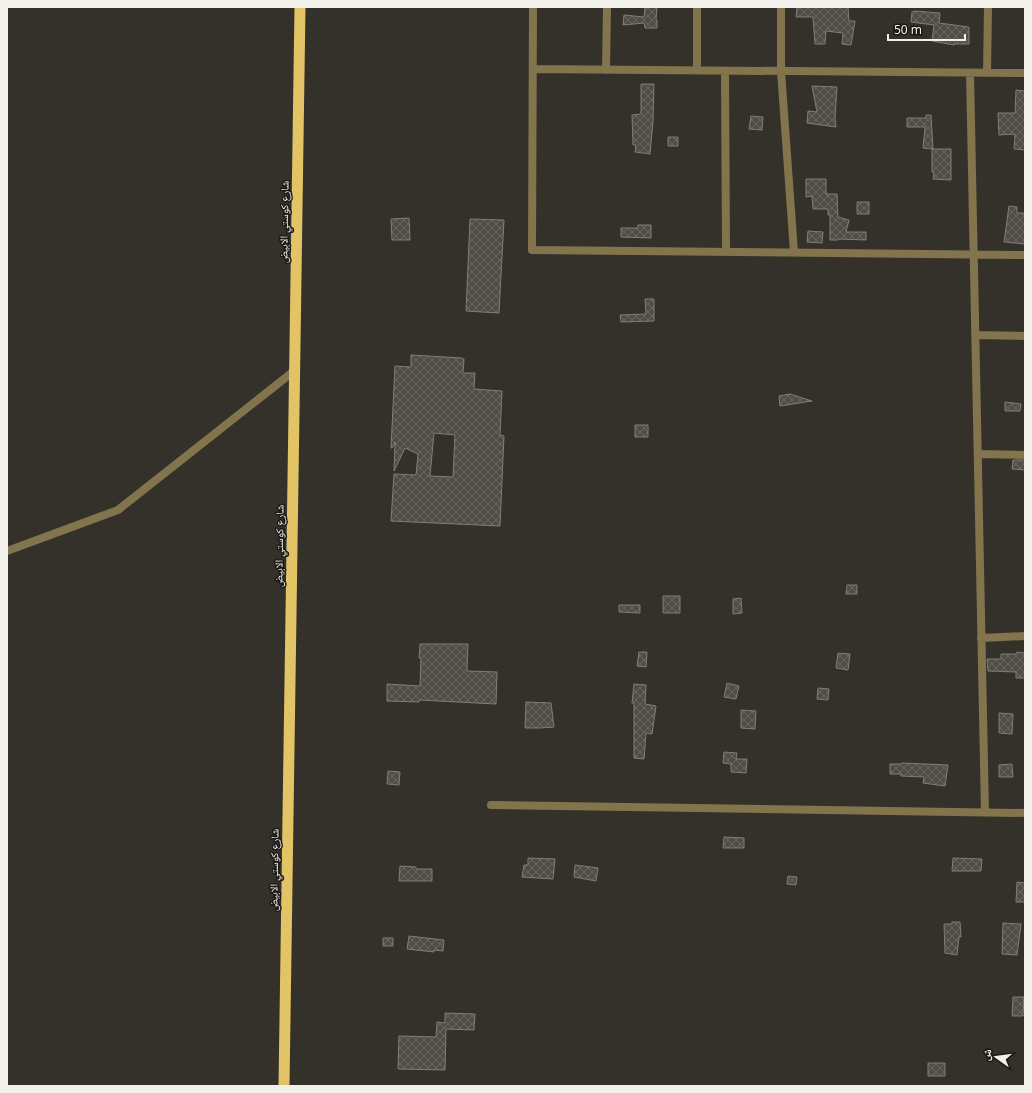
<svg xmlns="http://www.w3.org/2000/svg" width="1032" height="1093" font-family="'Noto Sans','Noto Naskh Arabic',sans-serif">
<defs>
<pattern id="building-cross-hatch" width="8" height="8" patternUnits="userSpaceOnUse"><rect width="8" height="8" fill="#4f4d45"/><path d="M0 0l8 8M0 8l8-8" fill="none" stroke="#696760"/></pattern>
</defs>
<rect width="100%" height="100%" fill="#34312a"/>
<!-- building -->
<path fill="url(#building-cross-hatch)" stroke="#817e76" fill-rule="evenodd" d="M645,7H657L656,20H657V28H645L644,23L623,25L624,15L644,17Z
M797,7H848L849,21H855L851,45L842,44L843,33L826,31L825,44H815L813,17H796Z
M914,11L940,13L939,23L969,27V44H954V45L932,41L934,25L911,22L912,12Z
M641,84H654L653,121L650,154L635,152L636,145H633L632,115L641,114Z
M812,86L837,87L835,118L836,127L807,123L808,111L817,112Z
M1016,90L1025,91V150L1014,149L1015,134L999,135L998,113H1015Z
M926,115H931L933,149L923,148L925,127H907V118H926Z
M751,116L763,117L762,130L749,129Z
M668,137H678V146H668Z
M932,149H951V180L933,179L934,172H932Z
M806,179H826V194H837L838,217L849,220L846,232H866V240L838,239V240H830V215H828V209H813L812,196L806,197Z
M857,202H869V214H857Z
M1009,206L1017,207V213H1025V244L1004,242Z
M409,218L410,240H392L391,219Z
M470,219L504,220L499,313L466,311Z
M638,225H651V238L621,237V228H638Z
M808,231L823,232L822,243L807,242Z
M645,299H654V321L621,322L620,315L646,314Z
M411,355L462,358V359H464L463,373H475L474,389L502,391L500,435L504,436L500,526L391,521L394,474L416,475L418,454L405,448L394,471L395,442L392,448H391L395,366L411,367ZM434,433L455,435L453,477L430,476Z
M790,394L812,401L780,406L779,396Z
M1005,402L1021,404L1020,411H1005Z
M635,425H648V437H635Z
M1013,460H1025V470L1012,469Z
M847,585H857V594H846Z
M663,596H680V613H663Z
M741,598L742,613L733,614V599Z
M619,605H640V613L619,612Z
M420,644H468L467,671L497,672L496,704L419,700V702L387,701V684L420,686L421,658H419Z
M639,652H647L646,667L637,666Z
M1017,652L1025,653V678H1016V672L988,671L987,659H1001V654H1016Z
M838,653L850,654L848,670L836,668Z
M727,683L739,686L736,699L724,697Z
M634,684L646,685L645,704L656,706L652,734L646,733L644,759L634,758V703H632Z
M818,688L829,689L828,700L817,699Z
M526,702L551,703L554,727L540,728H525Z
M741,710L756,711L755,729L741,728Z
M999,713L1013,714L1012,734L999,733Z
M724,752L737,753L736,759H747L746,773L731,772V764L723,763Z
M902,763L948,765L945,786L923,783L924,777L901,776V774H890V764H901Z
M1012,764L1013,777H999V765Z
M388,771L400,772L399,785L387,784Z
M724,837L744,838V848H723Z
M528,858L555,859L553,879L522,877L524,865H528Z
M953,858L982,859L981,871H952Z
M575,865L598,868L596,881L574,877Z
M400,866L416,867V869H432V881H399Z
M788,876L797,877L796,885L787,884Z
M1017,882L1025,883V902H1016Z
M952,922H960L961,937H959L957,955L945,953L944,924H952Z
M1003,923L1021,924L1017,955L1002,954Z
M409,936L444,940L443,951L434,950V952L407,949Z
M383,938H393V946H383Z
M1013,997H1024L1023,1016H1012Z
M445,1013L475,1014L474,1030L446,1029L445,1070L398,1069L399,1036L436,1037L437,1022L445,1023Z
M928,1063H945V1076H928Z"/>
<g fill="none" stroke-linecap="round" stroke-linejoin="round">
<!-- minor -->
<path stroke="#82744d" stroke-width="8" d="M533,7L532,250L1025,255
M781,7V71L794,252
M533,69L1025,73
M606,70L607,7
M697,70V7
M725,71L726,252
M970,73L985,813
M987,73L988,7
M975,335L1025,336
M978,454L1025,455
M981,638L1025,636
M491,805L1025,813"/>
<!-- tertiary -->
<path stroke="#82744d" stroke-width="8" d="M7,551L118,510L294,371"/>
<!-- trunk -->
<path stroke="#e2c366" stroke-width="11" d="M284,1086L300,7"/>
</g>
<g text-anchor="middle" stroke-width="3" stroke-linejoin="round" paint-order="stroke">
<!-- street labels -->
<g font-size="11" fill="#f2f0eb" stroke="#1a1916">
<text transform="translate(284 222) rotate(-89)" y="4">شارع كوستي الابيض</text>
<text transform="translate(279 546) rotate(-89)" y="4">شارع كوستي الابيض</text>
<text transform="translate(274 870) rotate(-89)" y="4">شارع كوستي الابيض</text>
</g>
</g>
<!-- border -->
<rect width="1032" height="1093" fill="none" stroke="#f2f0eb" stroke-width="16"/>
<!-- north arrow -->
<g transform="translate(996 1057) rotate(284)" stroke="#1a1916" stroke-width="3" paint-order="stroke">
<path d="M0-3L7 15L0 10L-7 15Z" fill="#f2f0eb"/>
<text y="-6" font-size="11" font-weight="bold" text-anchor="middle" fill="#f2f0eb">ش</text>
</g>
<!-- scale -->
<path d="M888 34v6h77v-6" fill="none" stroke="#f2f0eb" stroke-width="2"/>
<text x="894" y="34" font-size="12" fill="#f2f0eb" stroke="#1a1916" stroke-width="3" paint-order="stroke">50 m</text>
</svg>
